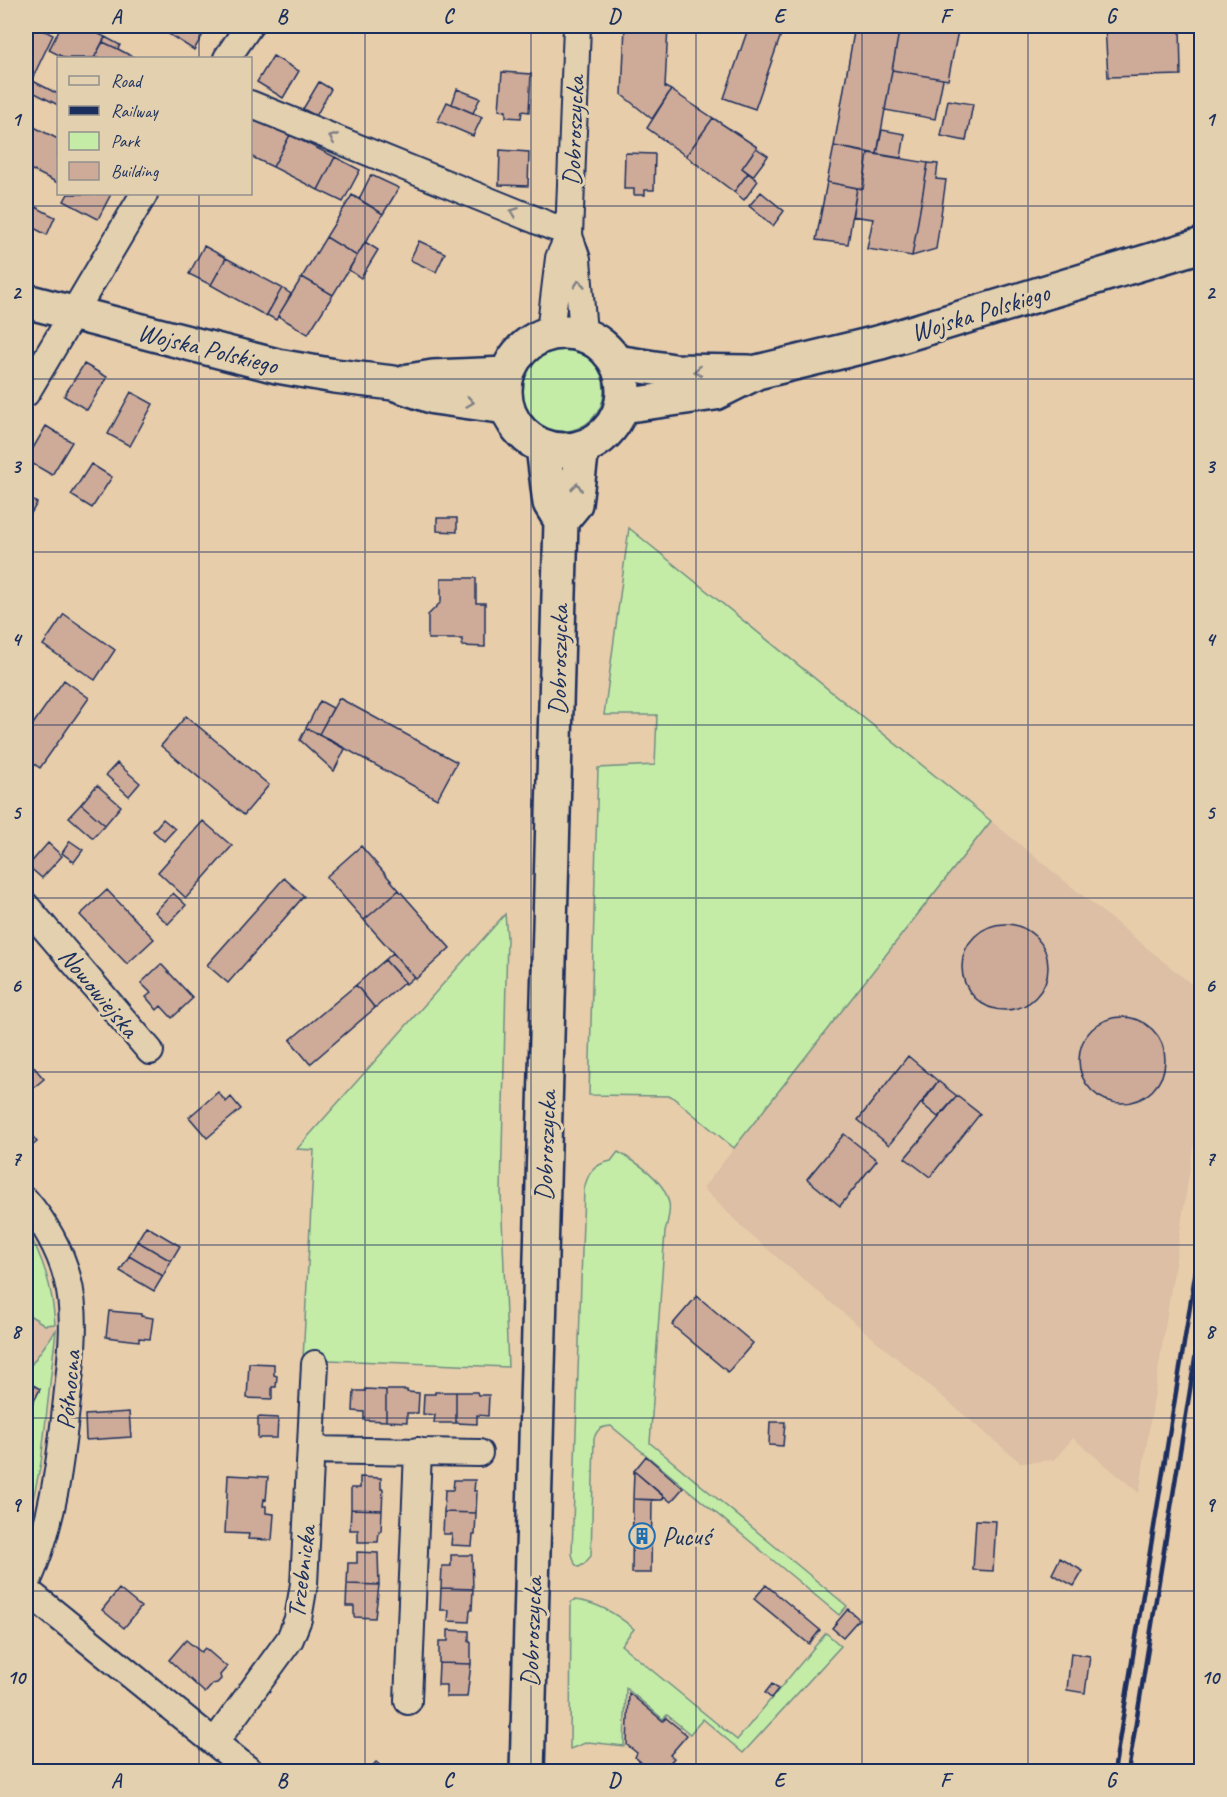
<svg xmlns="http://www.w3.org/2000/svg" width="1227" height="1797" font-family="Caveat,sans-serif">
<rect width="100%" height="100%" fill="#e8cdab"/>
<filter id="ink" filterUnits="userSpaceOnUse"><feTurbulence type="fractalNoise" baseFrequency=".0167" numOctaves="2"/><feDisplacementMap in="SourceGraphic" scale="12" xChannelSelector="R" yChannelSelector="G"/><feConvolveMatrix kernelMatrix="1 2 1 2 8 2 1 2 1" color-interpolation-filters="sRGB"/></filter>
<g filter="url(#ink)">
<!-- built -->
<path fill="#dcbfa4" d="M991,821L1201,992V1098L1139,1493L1073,1438L1054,1460L1021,1463L746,1231L703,1188Z
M26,1227L42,1258L53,1295L56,1337L41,1463L26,1531Z"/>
<!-- green -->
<path fill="#c4eca7" stroke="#708e82" stroke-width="1.5" d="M522 390a41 41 0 1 1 82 0a41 41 0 1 1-82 0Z
M629,528L991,821L734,1148L671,1096L589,1095L598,768L655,765L657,715H604Z
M505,914L507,937L501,1193L508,1367L303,1359L314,1150L297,1149Z
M618,1152C638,1163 664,1179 669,1203C671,1212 667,1223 665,1232L650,1443L847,1606L839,1615L611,1426C601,1427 598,1428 594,1438L591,1556L584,1564L579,1567L575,1564L572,1554L584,1190C587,1174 594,1164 611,1161Z
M26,1227C44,1261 52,1285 55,1324L45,1325L26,1313Z
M56,1330L41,1463L26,1531V1417L40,1389L26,1381V1372Z
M574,1600C596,1602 617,1614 634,1629L621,1645L737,1740L826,1633L841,1646L743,1753L703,1719L690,1734L667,1715L663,1719L626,1688L624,1746L588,1742L570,1749L571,1602Z"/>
<!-- building -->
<path fill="#ceaa98" stroke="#1b2f5e" stroke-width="1.5" d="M26,26H35L53,35L33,77L26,73Z
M61,26H82L105,37L94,58H65L49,50Z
M171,26H203L201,29L205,31L194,50L167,33Z
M625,26H668L665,87L671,90L652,119L622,95Z
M749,26H784L755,109L724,98Z
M855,26H900L877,154L834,146Z
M900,26H959L948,80L892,70Z
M1105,26H1180L1181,75L1108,77Z
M105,37L120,45L118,49L103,42Z
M103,42L118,49L135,58H94Z
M273,56L299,71L283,98L257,82Z
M892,70L943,79L935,119L885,110Z
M502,72L531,74L529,112L522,111L521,118L506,117V111L499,110Z
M26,73L33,77L26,92Z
M31,80L58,94V105L27,89Z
M319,82L331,89L316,116L303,109Z
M457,89L480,98L473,113L452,104Z
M671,90L713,118L686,156L647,128Z
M948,100L973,104L966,141L941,136Z
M447,102L482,117L473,136L438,121Z
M250,115L290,135L273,167L250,156Z
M713,118L757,147L742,168L748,173L734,192L686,156Z
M26,123L58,139V183L26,167Z
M882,130L905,134L901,158L877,154Z
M290,135L335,157L318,190L273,167Z
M834,146L868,153L863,189L827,182Z
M756,148L768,156L753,176L742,168Z
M500,150L529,152L528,186L499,185Z
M625,153L655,154L654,190H645V195H634V189H624Z
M868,153L928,163L912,256L867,249L873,219L852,216L857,188L863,189Z
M335,157L360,170L343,202L318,190Z
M928,163L938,164L936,179L946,180L936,249L912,256Z
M748,173L758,181L744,200L734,192Z
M371,175L399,188L383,214L359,199Z
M827,182L857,188L848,244L816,240Z
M761,192L784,211L773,226L749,206Z
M68,194H111L98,219L64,201Z
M352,195L383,214L357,256L326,237Z
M26,202L55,217L47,235L26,224Z
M326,237L357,256L333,295L302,277Z
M419,241L445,253L436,272L410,260Z
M365,242L378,250L361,278L349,270Z
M204,246L226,258L211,285L189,274Z
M226,258L282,288L266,316L211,285Z
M302,277L333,295L308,334L278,316Z
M282,288L291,294L276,320L267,315Z
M84,364L107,377L87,410L64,396Z
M131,392L153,404L130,446L108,434Z
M46,426L72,442L52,475L26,460Z
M91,464L112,477L92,508L71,495Z
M26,496L37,503L26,522Z
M437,518H457V532L437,531Z
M441,578H476V603H485V647L462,646V639H428V615L441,602Z
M64,614L115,650L95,680L43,645Z
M64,680L89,698L40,768L26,758V734Z
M339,698L457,762L437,799L319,734Z
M320,701L333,708L319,734L306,728Z
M186,716L269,785L244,815L161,746Z
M306,728L345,749L334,771L300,740Z
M117,763L140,783L129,796L106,775Z
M97,785L121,806L105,825L81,804Z
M81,804L105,825L93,838L69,817Z
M163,819L175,829L164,841L153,831Z
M203,821L232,846L186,898L158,872Z
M70,841L83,850L74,862L62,853Z
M48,843L62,856L42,878L28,866Z
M361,846L399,890L364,920L326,877Z
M284,878L304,896L228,983L207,965Z
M107,890L154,939L127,964L80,915Z
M399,890L450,948L416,979L364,920Z
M173,893L186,905L168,924L155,912Z
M962 967a43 43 0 1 1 86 0a43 43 0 1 1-86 0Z
M393,953L414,977L406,984L385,960Z
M385,960L405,982L375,1008L356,985Z
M161,964L193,998L172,1018L161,1006L157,1010L146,997L151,993L141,983Z
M356,985L375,1008L310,1064L290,1040Z
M1079 1060a43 43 0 1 1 86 0a43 43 0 1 1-86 0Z
M908,1056L938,1081L889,1145L858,1120Z
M33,1066L44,1079L26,1094V1073Z
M938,1081L957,1096L938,1117L922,1104Z
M218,1092L226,1102L231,1097L241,1109L207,1138L189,1117Z
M957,1096L980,1114L930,1177L905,1158Z
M26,1128L37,1142L26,1151Z
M844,1134L877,1160L840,1206L807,1179Z
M146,1226L180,1246L171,1261L137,1241Z
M137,1241L171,1261L163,1276L129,1256Z
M129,1256L163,1276L154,1291L120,1271Z
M697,1296L753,1343L728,1372L672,1325Z
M109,1311L141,1314V1316L153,1318L150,1339L139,1338V1341L106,1337Z
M249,1363L274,1364V1375L277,1376L276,1387H272V1399L247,1398Z
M26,1381L40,1389L26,1417Z
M365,1389L386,1390V1421L364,1420V1412L353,1411L354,1391H365Z
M386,1390H407V1392L419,1393L418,1413H407V1422L386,1421Z
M435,1392H456V1423H434L435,1415L423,1414L424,1394H435Z
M456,1392H477L478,1395H489L488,1416L477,1415V1424L456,1423Z
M129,1412L131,1437L86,1440L85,1415Z
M258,1417L278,1418L277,1438H258Z
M770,1422H785L783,1446L769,1445Z
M646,1456L683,1488L671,1502L634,1471Z
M634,1471L664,1497L662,1500L633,1499Z
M228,1475L268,1477L266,1500L264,1499L263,1506H266V1513L274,1514L272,1540L248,1539L249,1534L225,1533Z
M360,1477L381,1478V1489H383L382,1510L351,1509V1488H360Z
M454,1480H475L474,1491H477L476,1513L444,1512L445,1490H453Z
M633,1499L652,1500L651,1573H632Z
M351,1509L382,1510L381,1531H379L378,1542H358V1530H350Z
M444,1512L476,1513L475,1535H473L472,1546L451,1545L452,1534H443Z
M976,1520L996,1521L993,1571L973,1570Z
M357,1552L378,1553L379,1585L347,1584L348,1563H357Z
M451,1555H472L473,1589L441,1588L442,1566H451Z
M1060,1558L1083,1571L1074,1586L1052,1574Z
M347,1584L379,1585L375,1618L354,1617V1606H346Z
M766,1585L820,1630L809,1644L754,1599Z
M441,1588L473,1589L472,1610H470L469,1622L448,1621L449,1610H440Z
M119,1589L141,1607L124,1628L102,1610Z
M848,1609L859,1619L843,1637L832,1628Z
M448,1630L469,1631V1642H471V1664L439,1663V1641H448Z
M186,1640L201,1652L205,1648L227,1667L220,1675L221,1679L217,1683L213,1684L205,1693L169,1660Z
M1071,1653L1090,1656L1085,1693L1067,1690Z
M439,1663L471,1664L467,1697H446V1685H438Z
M772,1684L778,1689L771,1698L765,1693Z
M629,1693L663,1721L666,1718L687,1735L670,1755L674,1758L662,1772L659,1770L652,1772L635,1757L637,1753L627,1745Z
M376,1762L388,1772H367Z"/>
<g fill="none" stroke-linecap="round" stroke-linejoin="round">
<!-- minor casing -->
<g stroke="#1b2f5e" stroke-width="30">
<path id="minor" d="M577,26L569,236L577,259L583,333
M227,58L249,26
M250,104L553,227L569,229
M550,332L559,258L569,236
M26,393L144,194
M26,906L150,1051
M26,1201C44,1222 60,1250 67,1277C77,1314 72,1352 68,1390C61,1457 54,1523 26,1585
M311,1450L479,1453
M26,1590L251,1772
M408,1701L418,1451
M215,1742L290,1639L298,1619L304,1584L315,1364"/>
</g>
<!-- major casing -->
<g stroke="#1b2f5e" stroke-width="38">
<path id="major" d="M26,301L277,366L335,376L393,383L434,397L506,407
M505 391a59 59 0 1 1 118 0a59 59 0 1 1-118 0Z
M616,362L674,371L749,372
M409,381L433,377L507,374
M622,406L715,393L757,372L881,342L1202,245
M561,521L575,504L582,448
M527,1772L561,521L550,503L543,447"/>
</g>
<!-- minor -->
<use href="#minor" stroke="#e3d0ae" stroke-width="26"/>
<!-- major -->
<use href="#major" stroke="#e3d0ae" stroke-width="33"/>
<!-- rail -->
<path stroke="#1b2f5e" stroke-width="4.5" d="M1114,1772L1202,1233
M1128,1772L1202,1316"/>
</g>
<!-- one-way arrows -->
<defs><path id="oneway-chevron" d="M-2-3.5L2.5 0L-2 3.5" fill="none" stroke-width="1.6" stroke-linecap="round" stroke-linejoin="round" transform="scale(1.5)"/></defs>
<g stroke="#7f8086">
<use href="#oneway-chevron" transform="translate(333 138) rotate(-158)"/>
<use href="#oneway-chevron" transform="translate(514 212) rotate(-159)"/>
<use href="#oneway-chevron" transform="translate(579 284) rotate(-94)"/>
<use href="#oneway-chevron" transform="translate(698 371) rotate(177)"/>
<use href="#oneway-chevron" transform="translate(470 402) rotate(8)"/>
<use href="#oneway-chevron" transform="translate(577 487) rotate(-83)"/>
</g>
</g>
<!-- grid -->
<path fill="none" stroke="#1b2f5e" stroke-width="1.5" stroke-opacity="0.55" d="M199,26V58M365,26V1772M531,26V1772M696,26V1772M862,26V1772M1028,26V1772M199,194V1772M26,206H1202M26,379H1202M26,552H1202M26,725H1202M26,898H1202M26,1072H1202M26,1245H1202M26,1418H1202M26,1591H1202"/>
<!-- icons -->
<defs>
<g id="building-ring" transform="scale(1.35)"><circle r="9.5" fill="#e3d0ae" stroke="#1f6fb2" stroke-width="1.5"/><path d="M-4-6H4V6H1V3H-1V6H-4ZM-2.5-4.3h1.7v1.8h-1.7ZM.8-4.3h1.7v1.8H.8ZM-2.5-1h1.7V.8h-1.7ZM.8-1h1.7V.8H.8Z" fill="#1f6fb2"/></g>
</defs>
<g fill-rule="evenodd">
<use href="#building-ring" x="642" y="1536"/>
</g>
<g text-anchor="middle" stroke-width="6" stroke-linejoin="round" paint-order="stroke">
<!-- street labels -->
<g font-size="26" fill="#1b2f5e" stroke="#e3d0ae">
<text transform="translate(573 131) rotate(-88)" y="9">Dobroszycka</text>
<text transform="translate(980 312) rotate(-17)" y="9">Wojska Polskiego</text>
<text transform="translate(208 348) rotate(14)" y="9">Wojska Polskiego</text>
<text transform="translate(558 660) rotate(-89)" y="9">Dobroszycka</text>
<text transform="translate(99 992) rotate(50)" y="9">Nowowiejska</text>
<text transform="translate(545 1146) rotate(-88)" y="9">Dobroszycka</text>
<text transform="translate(68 1390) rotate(-85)" y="9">Północna</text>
<text transform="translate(301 1572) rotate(-83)" y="9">Trzebnicka</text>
<text transform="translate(531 1632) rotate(-88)" y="9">Dobroszycka</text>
</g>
<!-- poi labels -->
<g font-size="26" fill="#1b2f5e" stroke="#e3d0ae" text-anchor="start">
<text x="662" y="1545">Pucuś</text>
</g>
</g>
<!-- margin -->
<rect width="1227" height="1797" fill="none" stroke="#e3d0ae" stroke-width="66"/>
<!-- legend -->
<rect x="57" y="57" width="195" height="138" fill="#e3d0ae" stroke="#93908e" stroke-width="1.5"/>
<rect x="69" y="76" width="30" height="9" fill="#e3d0ae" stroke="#93908e" stroke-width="1.5"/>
<text x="111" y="87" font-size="18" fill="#1b2f5e">Road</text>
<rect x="69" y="106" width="30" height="9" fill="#1b2f5e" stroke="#93908e" stroke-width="1.5"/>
<text x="111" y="117" font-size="18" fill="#1b2f5e">Railway</text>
<rect x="69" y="132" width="30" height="18" fill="#c4eca7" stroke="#93908e" stroke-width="1.5"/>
<text x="111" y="147" font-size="18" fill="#1b2f5e">Park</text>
<rect x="69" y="162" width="30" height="18" fill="#ceaa98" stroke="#93908e" stroke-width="1.5"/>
<text x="111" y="177" font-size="18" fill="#1b2f5e">Building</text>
<rect x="33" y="33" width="1161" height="1731" fill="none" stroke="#1b2f5e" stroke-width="2"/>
<g font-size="20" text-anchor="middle" font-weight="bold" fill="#1b2f5e">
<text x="116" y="23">A</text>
<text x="282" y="23">B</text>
<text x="448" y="23">C</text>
<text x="614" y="23">D</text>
<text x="779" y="23">E</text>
<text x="945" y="23">F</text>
<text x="1111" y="23">G</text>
<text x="16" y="126">1</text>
<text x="1210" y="126">1</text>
<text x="16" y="299">2</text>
<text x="1210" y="299">2</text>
<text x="16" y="473">3</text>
<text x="1210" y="473">3</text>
<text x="16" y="646">4</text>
<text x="1210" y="646">4</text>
<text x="16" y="819">5</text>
<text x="1210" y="819">5</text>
<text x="16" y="992">6</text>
<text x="1210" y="992">6</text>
<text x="16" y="1165">7</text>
<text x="1210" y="1165">7</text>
<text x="16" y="1338">8</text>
<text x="1210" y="1338">8</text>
<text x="16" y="1511">9</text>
<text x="1210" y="1511">9</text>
<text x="16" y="1684">10</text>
<text x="1210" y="1684">10</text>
<text x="116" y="1787">A</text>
<text x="282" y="1787">B</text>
<text x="448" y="1787">C</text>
<text x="614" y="1787">D</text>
<text x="779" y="1787">E</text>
<text x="945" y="1787">F</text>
<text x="1111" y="1787">G</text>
</g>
</svg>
